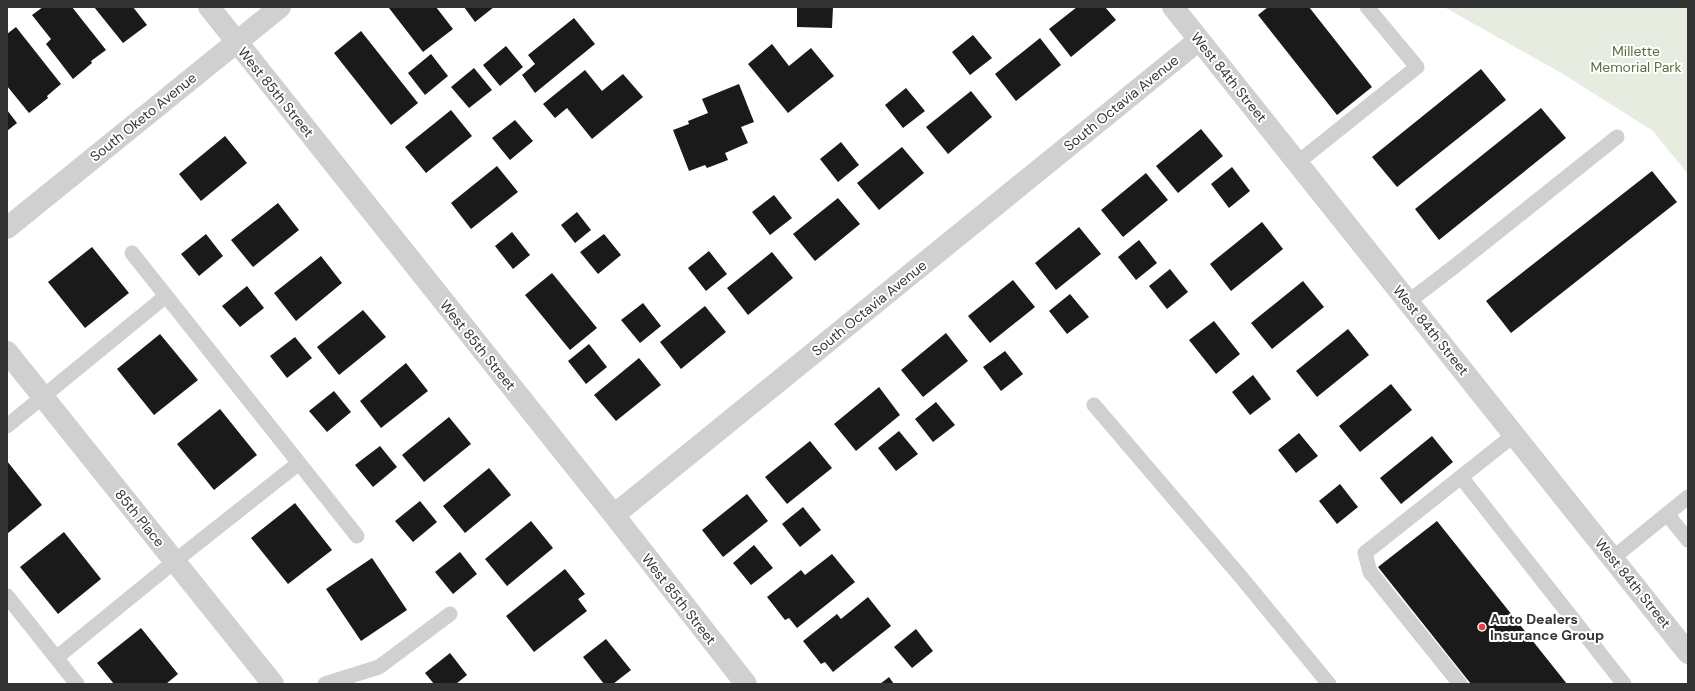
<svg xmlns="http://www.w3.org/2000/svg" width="1695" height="691" font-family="'DM Sans',sans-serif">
<rect width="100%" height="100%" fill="#fff"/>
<!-- green -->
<path fill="#e6ecdf" d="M1444,7H1688V174L1653,131L1563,74Z"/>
<!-- building -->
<path fill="#1a1a1a" d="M43,7H72L106,50L91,61L92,63L73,79L46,44L51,39L32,15Z
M94,7H133L147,25L123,43Z
M390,7H436L453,29L423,52L389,8Z
M464,7H494L475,22Z
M797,7H833L832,28L797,27Z
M1077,7H1105L1116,20L1071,57L1049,29Z
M1268,7H1309L1372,87L1337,115L1258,15Z
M574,18L595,44L535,93L522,75L535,64L528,55Z
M16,27L61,84L47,96L48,98L29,113L7,86V34Z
M361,31L418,103L391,125L334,53Z
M973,35L992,58L970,75L952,52Z
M1040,38L1061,65L1016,101L995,74Z
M772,44L789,66L811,48L834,76L788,113L748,64Z
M506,46L523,67L500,86L483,65Z
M431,54L448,76L425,95L408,73Z
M474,68L492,90L469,108L451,87Z
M1481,69L1506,100L1397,187L1372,157Z
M585,70L602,91L623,74L643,97L592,139L567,108L555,118L543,104Z
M739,84L754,122L741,127L748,143L725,153L728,160L707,168L705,165L689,171L673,130L689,124L688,121L708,113L702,99Z
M906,88L925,111L903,128L885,105Z
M971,91L992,117L948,154L926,127Z
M1541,108L1566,138L1439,240L1415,209Z
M7,110L17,123L7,131Z
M451,110L472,136L426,173L405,147Z
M515,120L533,141L510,160L492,138Z
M1201,129L1223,156L1178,193L1156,166Z
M225,136L247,163L201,201L179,174Z
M841,142L859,165L838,182L820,159Z
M902,147L924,173L879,210L857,183Z
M497,166L518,192L471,229L451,203Z
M1232,167L1250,191L1229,208L1211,184Z
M1652,171L1677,202L1511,333L1486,301Z
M1146,173L1168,200L1123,237L1101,210Z
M774,195L792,218L770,235L752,212Z
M838,198L860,224L815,261L793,234Z
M278,203L299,230L253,267L231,240Z
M577,212L591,230L575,243L561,225Z
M1262,222L1283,249L1231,291L1210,264Z
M1079,227L1101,254L1056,290L1035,263Z
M512,232L530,255L513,269L495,246Z
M206,234L223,256L199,276L181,254Z
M604,234L621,255L598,274L580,252Z
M1139,240L1157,263L1136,280L1118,257Z
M92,247L129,293L85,328L48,282Z
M709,251L727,274L706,291L688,268Z
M772,252L793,278L748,315L727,288Z
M321,256L342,283L296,321L274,293Z
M1170,269L1188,292L1167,309L1149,286Z
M552,273L597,328L570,350L525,295Z
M1013,280L1035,307L990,343L968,316Z
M1303,281L1324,307L1272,349L1251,323Z
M247,286L264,308L240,327L222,306Z
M1070,294L1089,317L1067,334L1049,311Z
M643,303L661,326L640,343L621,320Z
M705,306L726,332L681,369L660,342Z
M363,310L386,337L339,375L317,347Z
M1214,321L1240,354L1216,374L1189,340Z
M1348,329L1369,355L1317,397L1296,371Z
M946,333L968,361L923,397L901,370Z
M160,334L198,380L154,415L117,369Z
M295,337L312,358L287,378L270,356Z
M589,344L607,367L586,384L568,361Z
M1005,351L1023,374L1001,391L983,367Z
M639,358L661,385L616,421L594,395Z
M406,363L428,391L381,428L360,401Z
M1253,375L1271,399L1250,415L1232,392Z
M1391,384L1412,410L1360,452L1339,426Z
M879,387L900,415L856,451L834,424Z
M334,391L351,412L327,432L309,411Z
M936,402L955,425L933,442L915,419Z
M220,409L257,455L214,490L177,444Z
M449,417L471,444L424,482L402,455Z
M899,431L918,454L896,471L878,448Z
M1299,433L1318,456L1296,473L1278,450Z
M1432,436L1453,462L1401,504L1380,478Z
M810,441L832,468L787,504L765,477Z
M380,446L397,467L373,487L355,465Z
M7,461L42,505L7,534Z
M489,468L511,495L465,533L443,506Z
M1340,484L1358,507L1337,524L1319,501Z
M747,494L768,521L723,557L702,530Z
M420,501L437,522L413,542L395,521Z
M295,503L332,550L288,584L251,538Z
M803,507L821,530L800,547L782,524Z
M531,521L553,548L507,586L485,559Z
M1437,521L1567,684H1471L1378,567Z
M64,532L101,579L58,614L20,567Z
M754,545L773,568L751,585L733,563Z
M460,552L477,574L453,594L435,572Z
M832,554L855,582L797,628L789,618L785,620L767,597L801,570L805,575Z
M372,558L407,610L361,641L326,589Z
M565,569L585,594L578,599L587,611L534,652L506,616Z
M868,597L891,626L833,672L825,662L821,664L803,641L837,614L841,619Z
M141,628L178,674L166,684H114L97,663Z
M916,629L933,651L912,668L894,647Z
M606,639L631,670L613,684H604L583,657Z
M450,653L467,675L456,684H434L425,673Z
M889,677L894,684H880Z"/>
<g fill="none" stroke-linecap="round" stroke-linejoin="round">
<!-- service -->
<path stroke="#d0d0d0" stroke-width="15" d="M1297,163L1417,67L1367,7
M132,253L357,536
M1408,302L1455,266L1617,137
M1094,405L1241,577L1329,684
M7,426L166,296
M1461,477L1624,684
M1667,514L1688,540
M1613,558L1688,497
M7,596L77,684
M56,658L175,561L299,463
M325,684L379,667L450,614
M1460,684L1370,572L1365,553L1514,435"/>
<!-- minor -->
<path stroke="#d0d0d0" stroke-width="22" d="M209,7L614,515L746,684
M1173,7L1688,653
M7,228L280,7
M7,352L273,684
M614,515L1199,40"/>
</g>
<!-- markers -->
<circle fill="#e63946" stroke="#fff" stroke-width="1.5" cx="1482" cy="627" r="4"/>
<g text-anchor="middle" stroke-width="4" stroke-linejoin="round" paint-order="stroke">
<!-- park labels -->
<g font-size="14" fill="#56703f" stroke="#fff">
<text x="1636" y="56">Millette<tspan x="1636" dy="16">Memorial Park</tspan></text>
</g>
<!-- street labels -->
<g font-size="14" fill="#333" stroke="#fff">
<text transform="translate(1229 77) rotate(51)" y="5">West 84th Street</text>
<text transform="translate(276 92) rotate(51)" y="5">West 85th Street</text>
<text transform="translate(1121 103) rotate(-39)" y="5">South Octavia Avenue</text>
<text transform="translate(143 117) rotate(-39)" y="5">South Oketo Avenue</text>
<text transform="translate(869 308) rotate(-39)" y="5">South Octavia Avenue</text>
<text transform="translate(1431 330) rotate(51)" y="5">West 84th Street</text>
<text transform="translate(478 345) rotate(51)" y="5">West 85th Street</text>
<text transform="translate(140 518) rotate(51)" y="5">85th Place</text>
<text transform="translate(1633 583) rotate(51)" y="5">West 84th Street</text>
<text transform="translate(679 599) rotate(52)" y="5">West 85th Street</text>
</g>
<!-- poi labels -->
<g font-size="14" font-weight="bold" fill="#333" stroke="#fff" text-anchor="start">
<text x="1490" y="624">Auto Dealers<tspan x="1490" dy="16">Insurance Group</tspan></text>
</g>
</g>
<!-- border -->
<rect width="1695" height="691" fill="none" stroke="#333333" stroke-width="16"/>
</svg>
